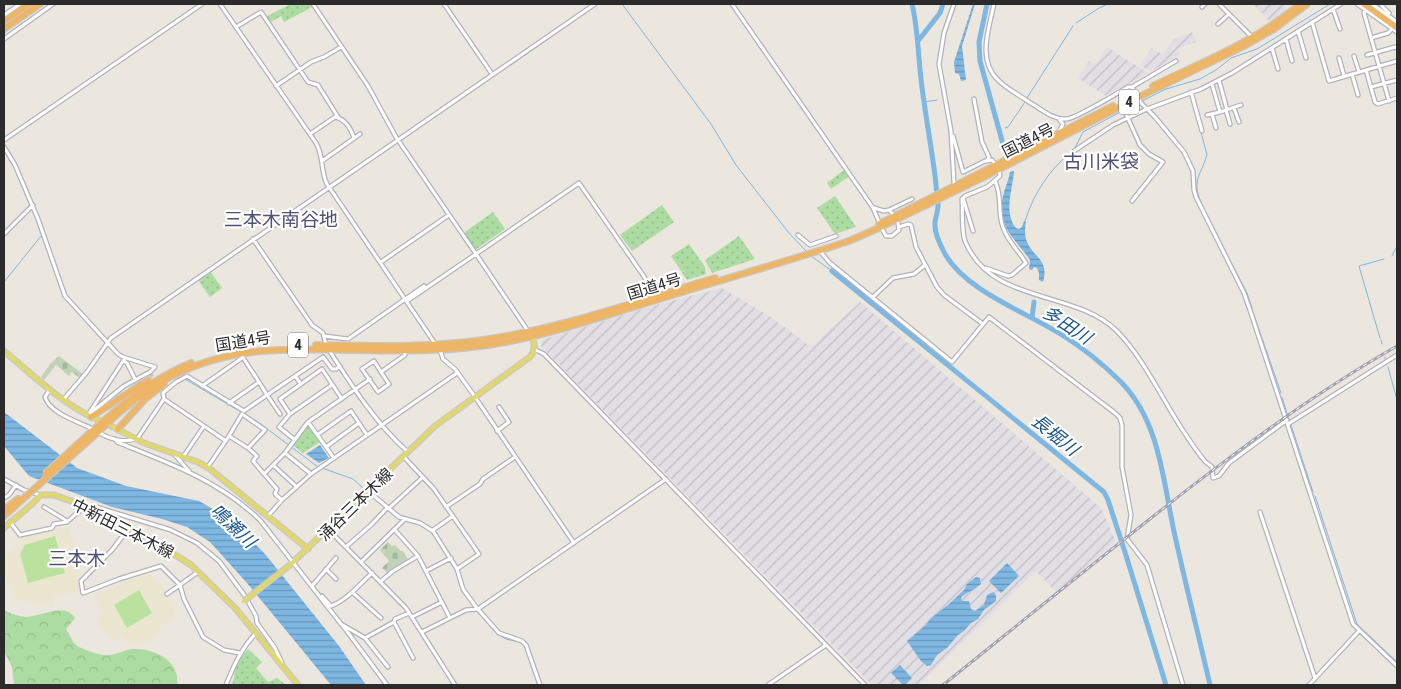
<svg xmlns="http://www.w3.org/2000/svg" width="1401" height="689" font-family="'Roboto Condensed','Noto Sans JP',sans-serif">
<defs>
<pattern id="industrial-furrows" width="10" height="10" patternUnits="userSpaceOnUse" patternTransform="scale(1.25)"><rect width="10" height="10" fill="#e1dee4"/><path d="M-1 1l2-2M0 10L10 0M9 11l2-2" fill="none" stroke="#c1bfc4"/></pattern>
<pattern id="green-dots" width="8" height="8" patternUnits="userSpaceOnUse" patternTransform="scale(1.25)"><rect width="8" height="8" fill="#acdca1"/><path d="M2 2h.1M6 6h.1" fill="none" stroke="#94bd8b" stroke-width="1.8" stroke-linecap="round"/></pattern>
<pattern id="forest-crowns" width="20" height="18" patternUnits="userSpaceOnUse" patternTransform="scale(1.25)"><rect width="20" height="18" fill="#acdca1"/><path d="M2 6a3 3 0 1 1 6 0M12 15a3 3 0 1 1 6 0" fill="none" stroke="#94bd8b"/></pattern>
<pattern id="cemetery-stones" width="16" height="16" patternUnits="userSpaceOnUse" patternTransform="scale(1.25)"><rect width="16" height="16" fill="#c1d3b7"/><path d="M2 7V4a2 2 0 0 1 4 0v3zM10 15v-3a2 2 0 0 1 4 0v3z" fill="#a6b59e"/></pattern>
<pattern id="water-rules" width="6" height="5" patternUnits="userSpaceOnUse" patternTransform="scale(1.25)"><rect width="6" height="5" fill="#7db7e2"/><path d="M0 2.5h6" fill="none" stroke="#6795b7"/></pattern>
</defs>
<rect width="100%" height="100%" fill="#ebe7de"/>
<!-- industrial -->
<path fill="url(#industrial-furrows)" d="M1253,4H1282L1288,10L1270,22Z
M1192,32L1196,42L1178,48L1180,55L1150,72L1140,65L1152,48L1165,56L1163,54L1174,39Z
M1107,47L1148,73L1106,96L1078,78L1089,61L1095,64Z
M722,288L774,319L811,347L860,302L1101,508L1116,542L1056,592L1036,571L919,685H872L541,346V340L659,304Z"/>
<!-- education -->
<path fill="#ebe6d0" d="M69,527L77,554L75,555L78,575L77,577L80,592L54,595L53,608L17,599L6,580L4,573V555L12,551L16,547L17,537Z
M148,573L157,579L169,595L174,607L175,616L161,625L159,637L138,646L130,645L121,636L114,641L96,621L102,613L94,596L138,574Z"/>
<!-- green -->
<path fill="url(#green-dots)" d="M291,4L295,5L312,4L314,6L284,22L281,16L269,23L265,17Z
M844,170L848,177L831,189L827,183Z
M835,196L856,227L835,234L817,208Z
M662,205L674,222L632,251L620,235Z
M493,212L505,229L475,250L465,234V232Z
M739,236L755,259L712,273L705,260Z
M689,244L705,267L706,274L687,280L682,273L685,270L682,272L671,256Z
M210,271L222,288L210,297L198,280Z
M308,425L320,442L303,453L293,445Z
M248,649L262,662L256,668L268,682L277,678L286,685H232L234,678L235,664Z"/>
<!-- forest -->
<path fill="url(#forest-crowns)" d="M4,610C11,614 18,616 26,617C40,617 65,602 75,618L66,629C69,633 71,639 74,643C80,649 94,653 103,655C112,657 123,650 133,649C154,648 181,661 177,685H14L12,667L4,651Z"/>
<!-- cemetery -->
<path fill="url(#cemetery-stones)" d="M59,356L83,374L80,378L72,372L69,376L56,365L44,380L41,377L51,363Z
M388,542L392,546L395,545L401,551H403L409,561L388,574L382,568L389,561L380,550Z"/>
<!-- pitch -->
<path fill="#bae29e" d="M55,536L65,573L28,583L20,554L25,545Z
M139,590L152,613L127,628L114,605Z"/>
<!-- water -->
<path fill="url(#water-rules)" d="M973,4H975L962,46L966,80L961,81L959,74L955,73L954,62Z
M1014,171C1013,189 1003,212 1016,228L1019,229L1022,227L1024,221L1026,222C1019,256 1052,253 1043,282L1039,280V273L1037,268L1034,267L1032,270L1029,269L1030,260C1013,235 995,227 1004,192C1006,185 1009,179 1010,172Z
M4,412L77,468L126,486L199,501L232,520L265,554L339,646L366,685H331L247,583L210,542L187,527L162,519L112,507L29,476L4,446Z
M320,445L329,458L319,463L306,454Z
M1007,563L1019,576L1001,593L989,581Z
M976,577L980,578L981,584C974,590 966,593 961,597L962,601H969L971,609L975,611L984,605L987,595L993,592L996,595V601L984,610L978,619L971,623L964,631L958,635L947,648L937,655L931,665L927,666L921,661L907,641L926,625L930,619L949,604L964,590L967,584Z
M900,665L912,678L905,685H903L891,673Z"/>
<g fill="none" stroke-linecap="round" stroke-linejoin="round">
<!-- stream -->
<path stroke="#7db7e2" stroke-width="1" d="M622,4L711,124L736,165L789,233L806,251
M1076,23L1099,8L1108,4
M1027,98L1073,26
M924,102L937,100
M1126,109L1166,89L1200,79L1216,70L1231,58L1257,49L1330,4
M1005,128L1008,127L1025,102
M998,130L1001,129
M1201,132L1207,155C1199,179 1191,181 1203,207
M1075,148L1083,132L1122,111
M1025,221C1034,193 1049,170 1072,151
M1212,226L1247,293L1252,308
M811,256L832,271
M1392,256L1397,246
M52,262L66,300L105,343
M4,282L42,235
M1253,312L1281,393
M1380,338L1359,266L1384,259
M1381,340L1382,344
M1385,357V359
M1388,367L1397,400
M185,379L258,422L318,467
M1282,397L1289,420
M1291,425L1313,492
M322,468L353,479L365,490
M1315,496L1357,624L1397,662
M459,582L462,592L473,605
M477,611L496,633L506,639L523,643
M526,649L538,685"/>
<!-- river -->
<path stroke="#7db7e2" stroke-width="5" d="M912,4C918,29 918,54 921,79C925,114 932,149 936,184C936,191 938,198 938,205C938,211 936,216 935,222C934,233 940,244 945,254C966,291 1026,312 1062,335C1083,348 1104,365 1121,382C1161,423 1163,483 1175,536C1190,603 1194,616 1210,685
M987,4L979,42L980,61L1006,155
M918,41L940,13L943,4
M832,271L1104,492L1108,500L1124,549L1166,685
M1032,318L1034,302"/>
<!-- minor-tunnel -->
<path stroke="#c5c1ba" stroke-width="3" stroke-dasharray="3 1.5" stroke-linecap="butt" d="M151,374L156,383"/>
<!-- minor casing -->
<g stroke="#b2b2bd" stroke-width="5.5">
<path id="minor" d="M220,4L316,143C324,156 320,170 327,184L436,345
M313,4L368,86L396,137L476,254L407,301
M444,4L492,74
M732,4L873,208L880,224
M954,4L944,33L939,64L951,131L954,183
M994,4C989,28 977,60 998,80C1007,89 1019,95 1029,102C1041,109 1053,120 1067,119C1078,117 1116,94 1128,87H1132L1141,103L1155,117L1184,152L1193,171L1194,190L1196,197L1244,293L1250,310L1353,624L1397,666
M1219,4L1252,37
M1357,4L1397,32
M1372,4L1397,22
M1382,6L1389,13
M1202,7L1205,4
M1333,9L1340,29
M1365,9L1364,13L1389,101
M4,15L20,4
M1312,22L1329,81L1397,61
M1218,24L1229,14
M236,27L261,12L308,82L318,85L338,117
M1298,31L1306,58
M1371,38L1388,33L1392,29
M4,39L53,4
M1286,39L1292,61
M1272,48L1278,69
M1367,55L1395,47L1397,48
M1354,56L1359,72
M1339,58L1344,76
M1366,70L1375,102L1378,104L1397,98
M1352,74L1358,95
M1219,80L1227,110
M1212,84L1220,112L1241,105
M276,86L311,62L324,57L341,47
M1132,87L1176,61
M1371,87L1397,80
M1191,92L1202,131
M974,99L982,142L989,157L987,161
M1122,105L1140,145L1149,154L1163,162L1132,201
M1234,108L1239,122
M1226,110L1230,124
M1212,114L1216,128
M1207,115L1220,112
M1059,119L1063,124L1060,130
M310,134L335,117C345,119 351,129 354,138
M953,136L963,172L985,161L992,160L996,165
M4,140L202,4
M4,147L15,165L38,219L65,296L118,354L123,357L155,367L150,372L124,386L88,415
M1074,151L1113,125L1147,109L1201,89L1232,73L1341,4
M322,161L360,134
M999,169L1000,176L987,187L965,196L962,199C963,212 961,229 965,241C991,305 1074,289 1117,331C1144,359 1161,397 1182,429C1188,438 1197,452 1204,460C1206,463 1209,464 1212,467L1213,478L1219,476L1229,463L1287,420
M963,198L973,231
M874,208L884,211L889,210L893,214
M889,210L912,199
M881,227L886,236H892L899,230L898,223
M899,227L908,224L911,225L916,247L937,287L944,295L983,324
M4,234L33,205
M798,235L810,245L836,236
M253,239L312,325L323,333L326,345
M819,250L830,263L952,362L989,317L1115,413L1120,418L1122,425V467L1131,515L1127,539L1147,565L1183,685
M381,262L449,215
M986,268L1008,276L1012,275L1026,263C1019,251 1007,241 1003,227C997,212 1003,197 995,181
M873,297L893,278L914,274L925,265
M528,331L476,254L579,183L643,275L656,297
M324,336L348,339L424,286
M534,349L544,354L865,685
M329,350C352,386 376,424 408,452
M440,350L443,359L455,369L473,394L574,543
M242,356L259,382
M124,361L127,363L135,379
M381,372L389,384L378,392L362,369L374,361L381,372L405,355V351
M301,384L322,369L342,399
M202,386L242,358
M50,389L45,397C49,413 79,422 93,429
M63,400L87,372L111,338L595,4
M90,412L125,358
M242,414L265,430L248,448L257,456L253,461L264,474L285,453L308,422L370,379
M280,414L267,395L323,357L332,369H336L340,366
M290,414L332,385
M308,422L334,458
M1288,424L1397,355
M204,426L226,441
M497,431L509,422L499,407
M98,432C109,439 123,443 135,439
M317,435L351,411L367,435
M229,436L248,448
M115,439L117,442C169,463 218,480 260,520L341,624L365,638L394,622L395,619L409,613
M137,439L164,399
M295,440L279,427L290,414L280,399L301,384L295,376
M326,447L359,423
M285,453L311,474
M175,455L189,471
M183,457L204,426L164,399L163,393L176,382L187,376L244,411L267,395L259,382L229,403
M404,457L434,489L479,554L457,569
M273,465L297,487
M207,468L229,436L242,414
M264,474L277,489L275,494L282,500
M4,479L24,490L40,495
M368,491L399,517L420,523L433,531L457,569L463,589L476,607L499,633L522,641L526,645L540,685
M4,498L9,495L16,485
M44,507L67,521
M446,507L480,484L483,479L515,457
M388,509L423,477
M1260,512L1315,678
M268,516L282,500L311,474L457,373
M10,522L20,535L52,528L54,524L67,522L85,506H93L171,530L197,543L219,561L245,596L256,616L257,623L275,648L282,663
M128,529L112,550L81,581L83,593L119,579L161,566L180,585L184,599L203,637L224,650L240,653
M328,529L406,608L455,685
M395,530L418,556L450,618
M433,530L453,516
M347,546L371,525L387,508
M361,562L405,519
M326,569L336,579
M426,571L451,558
M380,582L393,571L418,556
M312,586L336,558
M352,592L381,618
M167,594L198,572
M322,596L331,606C347,600 360,584 372,573
M412,617L442,602
M394,622L413,658
M343,626L387,685
M422,632L466,610L478,609L666,479
M365,638L388,667
M226,685C234,665 241,649 256,633
M768,685L826,645
M1309,685L1359,631"/>
</g>
<!-- major casing -->
<g stroke="#c8c8c8" stroke-width="7">
<path id="major" d="M4,351C34,376 62,404 98,420
M111,426L144,443L198,462L210,469L308,549
M4,528C11,521 38,501 40,495H54L82,505L111,521L152,540L191,565L236,609L298,685
M290,565L435,426L530,357C536,350 535,342 530,334"/>
</g>
<!-- highway casing -->
<g stroke="#c8c8c8" stroke-width="8">
<path id="highway" d="M1364,4L1397,28
M4,21L29,4
M4,29L40,4
M1153,86C1203,62 1258,40 1300,4
M879,224L1113,106
M316,345C372,346 428,348 483,340C562,328 639,301 715,278
M91,417L148,380
M118,429L145,399L164,384
M91,432C122,404 152,379 191,363
M96,434C119,412 143,391 172,376C234,345 288,349 355,350C405,351 456,352 505,342C560,332 613,313 666,297C727,278 789,261 849,241L881,227L980,179L1143,95L1244,46L1274,29L1307,4
M4,510L18,499
M4,516L24,498"/>
</g>
<!-- minor -->
<use href="#minor" stroke="#fff" stroke-width="3"/>
<!-- major -->
<use href="#major" stroke="#e1d86d" stroke-width="4.5"/>
<!-- highway -->
<use href="#highway" stroke="#edb667" stroke-width="5.5"/>
<!-- rail casing -->
<g stroke="#a2a2b3" stroke-width="3">
<path id="rail" d="M943,685C1009,632 1074,579 1141,526C1223,461 1306,398 1397,346"/>
</g>
<!-- rail -->
<use href="#rail" stroke="#fff" stroke-width="1" stroke-dasharray="4" stroke-linecap="butt"/>
<!-- major-bridge casing -->
<g stroke="#c8c8c8" stroke-width="7" stroke-linecap="butt">
<path id="major-bridge" d="M244,601L290,565"/>
</g>
<!-- highway-bridge casing -->
<g stroke="#c8c8c8" stroke-width="8" stroke-linecap="butt">
<path id="highway-bridge" d="M45,474L91,432
M24,498L96,434"/>
</g>
<!-- major-bridge -->
<use href="#major-bridge" stroke="#e1d86d" stroke-width="4.5"/>
<!-- highway-bridge -->
<use href="#highway-bridge" stroke="#edb667" stroke-width="5.5"/>
</g>
<g text-anchor="middle" stroke-width="4.5" stroke-linejoin="round" paint-order="stroke">
<!-- shield labels -->
<g fill="#fff" stroke="#6b6b6b" stroke-width="1">
<rect x="1119" y="89.5" width="20" height="25" rx="4"/>
<rect x="288" y="332.5" width="20" height="25" rx="4"/>
</g>
<g font-size="15" font-weight="bold" fill="#2b2b2b">
<text x="1129" y="107">4</text>
<text x="298" y="350">4</text>
</g>
<!-- street labels -->
<g font-size="16" fill="#2b2b2b" stroke="#fff">
<text transform="translate(1028 140) rotate(-27)" y="6">国道4号</text>
<text transform="translate(654 286) rotate(-17)" y="6">国道4号</text>
<text transform="translate(243 341) rotate(-9)" y="6">国道4号</text>
<text transform="translate(355 504) rotate(-44)" y="6">涌谷三本木線</text>
<text transform="translate(123 528) rotate(27)" y="6">中新田三本木線</text>
</g>
<!-- water labels -->
<g font-size="18" font-style="italic" fill="#1c558d" stroke="#fff">
<text transform="translate(1067 325) rotate(33)" y="6">多田川</text>
<text transform="translate(1055 435) rotate(39)" y="6">長堀川</text>
<text transform="translate(233 526) rotate(43)" y="6">鳴瀬川</text>
</g>
<!-- quarter labels -->
<g font-size="19" fill="#505176" stroke="#fff">
<text x="1101" y="168">古川米袋</text>
<text x="281" y="226">三本木南谷地</text>
<text x="77" y="565">三本木</text>
</g>
</g>
<!-- border -->
<rect width="1401" height="689" fill="none" stroke="#2b2b2b" stroke-width="10"/>
</svg>
